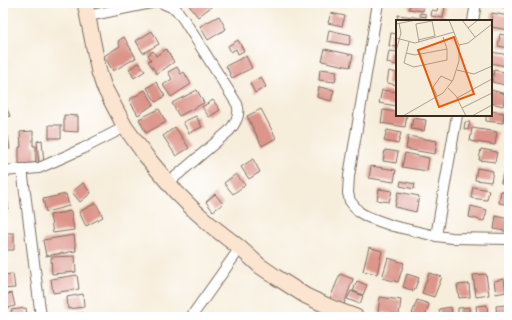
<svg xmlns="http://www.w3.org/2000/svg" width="512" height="320" font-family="'Shantell Sans',sans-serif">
<rect width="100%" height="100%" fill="#fff"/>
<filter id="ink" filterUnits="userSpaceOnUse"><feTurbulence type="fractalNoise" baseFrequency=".025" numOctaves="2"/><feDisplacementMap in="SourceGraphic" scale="8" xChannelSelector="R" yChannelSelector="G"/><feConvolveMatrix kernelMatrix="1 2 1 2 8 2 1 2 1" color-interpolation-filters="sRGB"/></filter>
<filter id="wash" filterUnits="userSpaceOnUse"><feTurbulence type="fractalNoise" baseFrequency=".012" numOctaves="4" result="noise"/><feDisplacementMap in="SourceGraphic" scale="16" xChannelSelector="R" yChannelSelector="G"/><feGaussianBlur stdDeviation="0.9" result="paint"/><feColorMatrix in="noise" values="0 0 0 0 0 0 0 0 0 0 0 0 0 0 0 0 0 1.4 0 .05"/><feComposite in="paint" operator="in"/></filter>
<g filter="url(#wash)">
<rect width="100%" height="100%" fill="#f7eddb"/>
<g id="blocks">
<!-- building -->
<path fill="#dd958b" d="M187,3H209L211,7L198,17Z
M332,3H346L345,7Z
M410,3H424L423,11L409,9Z
M493,3H509V8L492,5Z
M438,6L445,7L443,18L431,16L432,10L437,11Z
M331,13L345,16L342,26L328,23Z
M420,13L426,14V17L420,16Z
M492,13L509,16V30L491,27V21Z
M398,15L421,18V21H397Z
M219,16L226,29L208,40L200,26Z
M329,30L351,35L349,45L327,41Z
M152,31L159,44L143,53L136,41Z
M391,33L397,34V47L389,46Z
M500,34L509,36V48L498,46Z
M124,37L136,58L113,71L104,56L120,46L118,41Z
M238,40L244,51L238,54L236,49L231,52L228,46Z
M166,49L174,62L157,74L148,61L151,60L148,55L153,51L156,56Z
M325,49L353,55L350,67L322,61Z
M389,51L397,52V65L387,63Z
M491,52L509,55V67L491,63Z
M246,56L252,68L232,78L226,66Z
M139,63L145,71L134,78L129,69Z
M177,67L181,74L184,72L191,84L171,97L163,85L172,79L168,72Z
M320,69L337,71L335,82L319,80Z
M494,70L509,73V86L492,82Z
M389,71L397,73V85L387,83Z
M261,77L266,87L255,93L250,83Z
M156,82L165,96L156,102L147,88Z
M319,87L334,90L331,101L317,97Z
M145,90L154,104L138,115L129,100Z
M197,90L204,103L179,116L172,103Z
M382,90L397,92V106L379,103Z
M491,90L506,94L503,106L491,103Z
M213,100L220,110L209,117L202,107Z
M5,105L10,116L3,119V106Z
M159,109L166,122L146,133L139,119Z
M261,109L276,138L262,146L247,116Z
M383,110L397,112V115H407L405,127L381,123Z
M491,111L504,113L503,123L486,121V115H491Z
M64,115L78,116V132L64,131Z
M196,116L202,127L189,133L183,122Z
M413,118L426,120L424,131L411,129Z
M465,122H470L468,130L464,129Z
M49,125H61V138H49Z
M175,127L189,148L176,156L163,136Z
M472,128L497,132L495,145L470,141Z
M387,130L401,133L398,144L384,141Z
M33,131V146H36V163L19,164V147H21L20,132Z
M3,136H8L10,149L3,150Z
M408,136L437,141L435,154L406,149Z
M42,140L44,165H39L37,141Z
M481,149L497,152L495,162L479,160Z
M385,150L398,152L396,163L383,161Z
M508,151H509V166L506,165Z
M405,153L429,158L427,171L402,167Z
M253,159L260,172L249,179L241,167Z
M371,166L396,170L394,182L369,178Z
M477,168L493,171L491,182L475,180Z
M503,173L509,174V185L501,183Z
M236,174L245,185L233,194L224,183Z
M401,181L415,184L414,189L400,186Z
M83,183L91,193L80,202L72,192Z
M473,187L489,190L487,200L471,198Z
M379,189L392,191L389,202L377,200Z
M501,191L509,193V205L499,203Z
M3,192H7L8,209H3Z
M398,192L419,196L416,212L395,207Z
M66,194L69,206L46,212L43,199Z
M215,194L223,204L213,211L206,202Z
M96,203L103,217L86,226L79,212Z
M471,206L487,210L484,221L469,217Z
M71,211L74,230L53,233L50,215Z
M496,216L509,219V232L494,229Z
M3,233H14V250H3Z
M74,235L76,251L46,256L43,240Z
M369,247L382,251L377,274L363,271Z
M75,256L76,272L52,274L51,257Z
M388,258L404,263L398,282L382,278Z
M429,273L442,277L434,297L422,293Z
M13,274L15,288L3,289V275Z
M340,274L353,279L343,307L329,301Z
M407,274L419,278L414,291L403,287Z
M486,274L489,295L476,297L473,275Z
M77,275L79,289L53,293L51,279Z
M504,279L506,292L496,294L494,281Z
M357,281L367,285L363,295L353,291Z
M469,284L470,297L459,298L457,285Z
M351,291L363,296L360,304L347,299Z
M12,293L15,306L3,309V295Z
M83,294L84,307L68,309L67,297Z
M380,297L401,300L399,315L378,312Z
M417,300L429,304L425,317H422L412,314Z
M487,305L488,317H477L476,306Z
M506,305L507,317H497L496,306Z
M451,307L452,317H440L439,309Z
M469,307V317H458V308Z
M26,308L27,317H3V315L12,314L11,310Z
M84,313V317H71V314Z"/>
</g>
</g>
<g filter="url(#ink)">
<use href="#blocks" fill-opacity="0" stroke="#7d6e60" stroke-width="1"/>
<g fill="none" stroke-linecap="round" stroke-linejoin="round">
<!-- street casing -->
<g stroke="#7d6e60" stroke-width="12">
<path id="street" d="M162,3L176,9L184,20L237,104C241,114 236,123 229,131L168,183
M378,3L349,176L348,193L350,201L359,212L368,217L393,226L436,236L452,238L509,239
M88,16L151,3
M473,21L476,3
M22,169L41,317
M3,171L39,168L82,149L125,127
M436,236L457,115
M191,317L240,248"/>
</g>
<!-- secondary casing -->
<g stroke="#7d6e60" stroke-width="17">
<path id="secondary" d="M85,3L99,72L104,87L125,127L146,156L176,192L195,211L213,227L240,248L260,266L276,277L306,296L332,308L356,317"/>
</g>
<!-- street -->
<use href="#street" stroke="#fff" stroke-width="10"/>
<!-- secondary -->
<use href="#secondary" stroke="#fce5d0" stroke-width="15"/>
</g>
</g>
<!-- overview -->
<g transform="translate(396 20)">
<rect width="96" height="96" fill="#f7eddb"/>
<path fill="none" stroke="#ac9f8f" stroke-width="1" d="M66,0L79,17M0,4L20,0M72,8L82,0M0,18L19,23L58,12M22,20L39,16L36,1L20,4V5L23,22M13,22L8,43L18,47L51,40V29L47,17M63,25L72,23L96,4M0,31L5,13L3,3M10,33L19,35L51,29M61,50L78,54L96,46M52,68L60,76L70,96M41,76L37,67L45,56L56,61M61,78L96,59M66,88L96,73M7,96L47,73L57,60L63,41V25L53,0M76,96L96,85"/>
<path fill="#e8590c" fill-opacity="0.15" stroke="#e8590c" stroke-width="2" d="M58,17L78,74L43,87L22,30Z"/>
<rect width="96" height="96" fill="none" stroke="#3b2a1e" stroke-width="2"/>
</g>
<!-- margin -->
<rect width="512" height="320" fill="none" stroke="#fff" stroke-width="16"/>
</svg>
